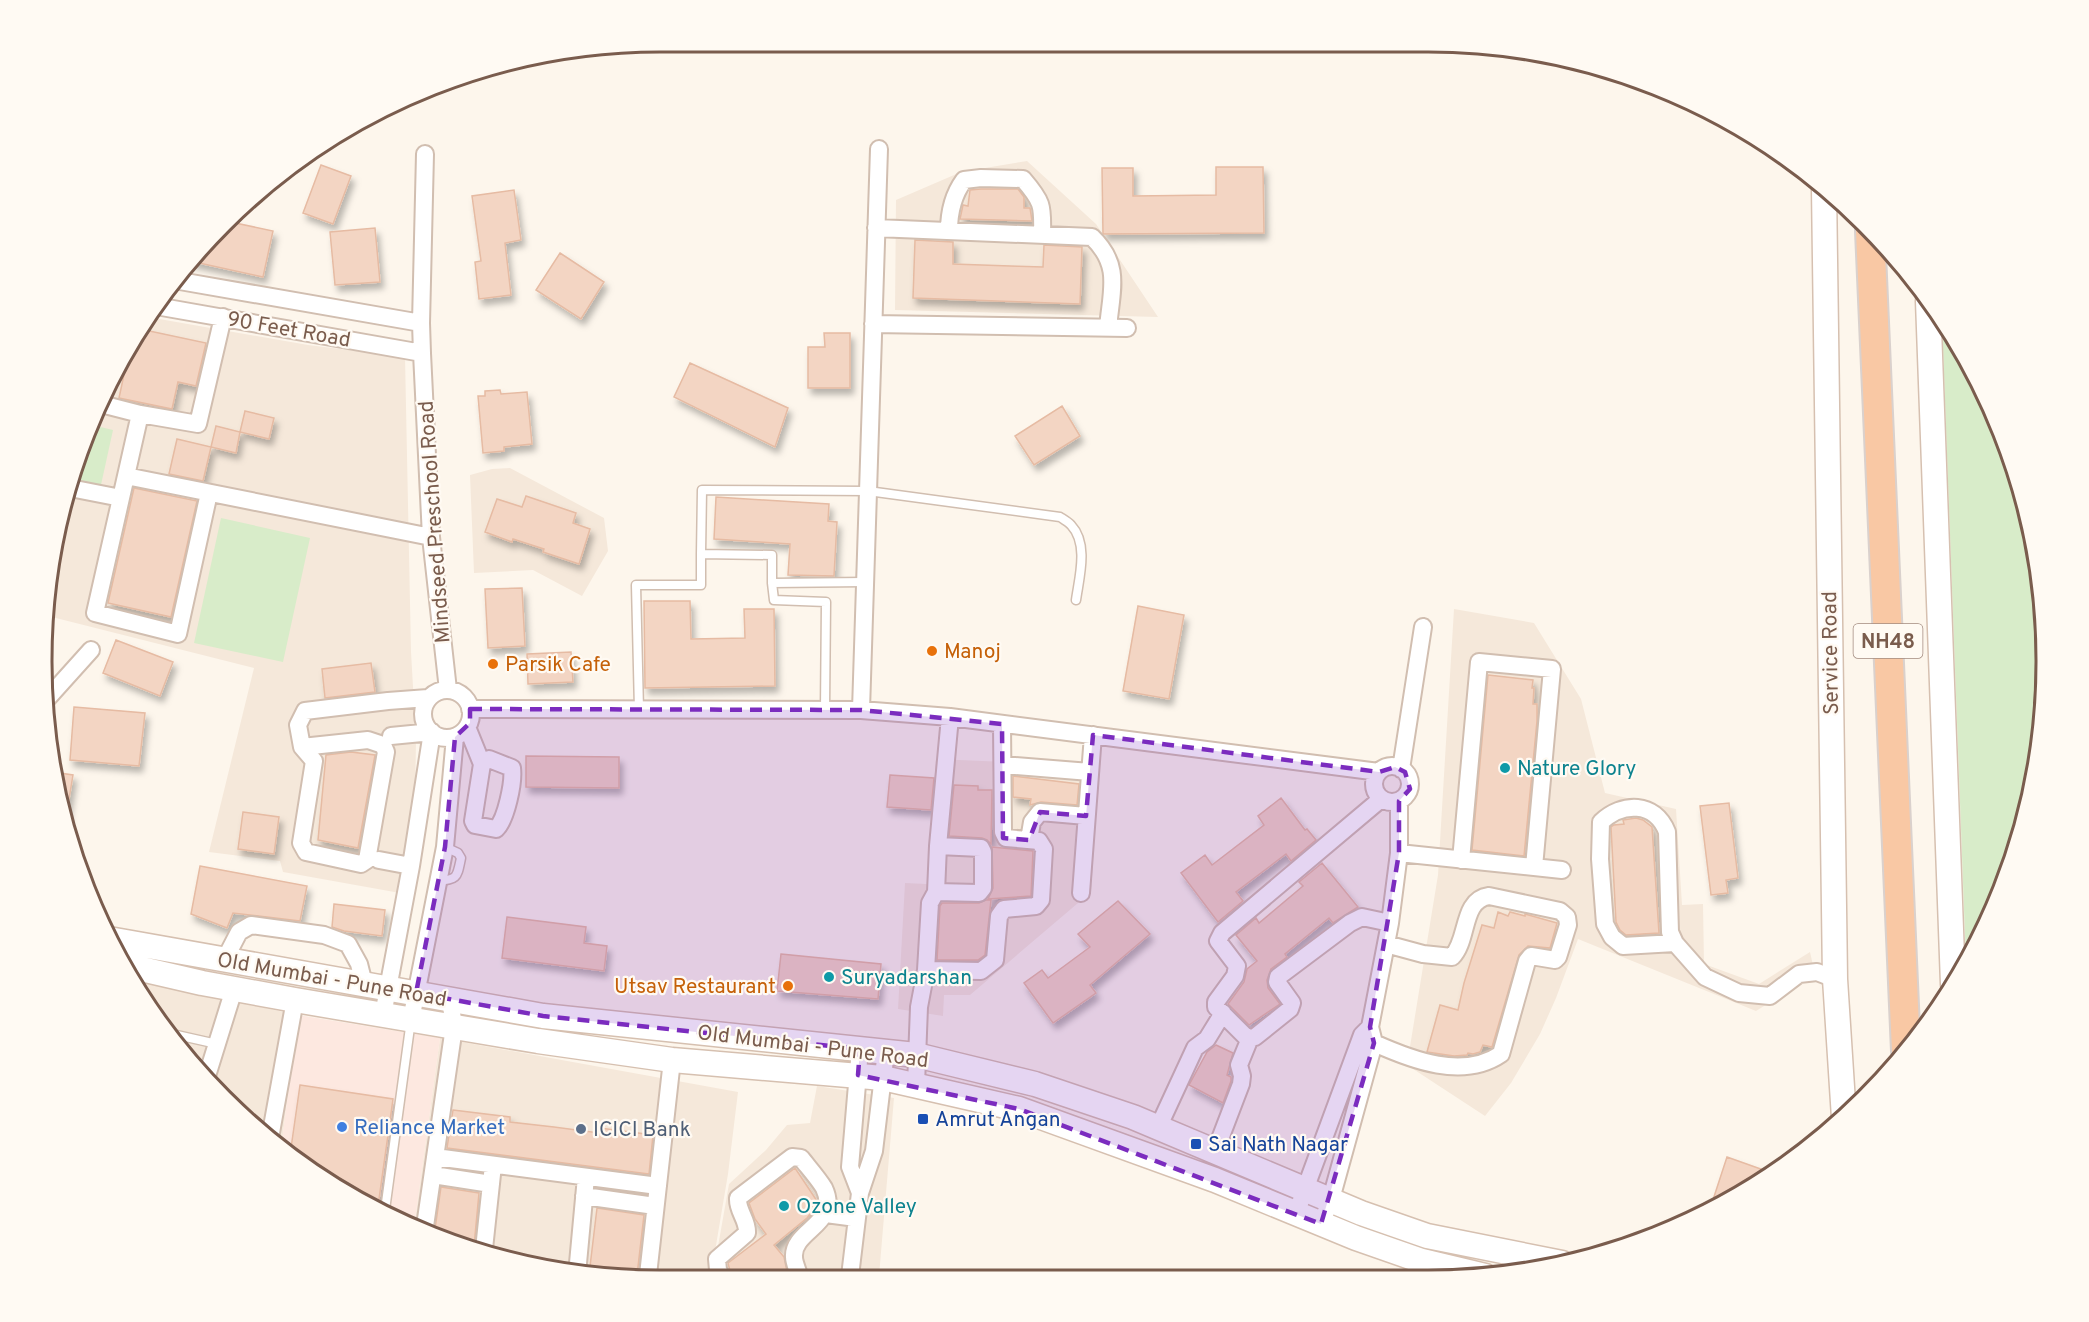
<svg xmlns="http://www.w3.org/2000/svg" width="2089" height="1322" font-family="Overpass,sans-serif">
<defs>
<filter id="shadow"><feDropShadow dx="3.5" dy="6" stdDeviation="3" flood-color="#0004"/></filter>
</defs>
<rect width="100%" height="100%" fill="#fdf6ec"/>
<!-- residential -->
<path fill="#f5e8da" d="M1027,161L1096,224L1158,317L895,310L896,200L961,172Z
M148,317L308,345L405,357L411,652L416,739L415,804L400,893L283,872L280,861L209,852L254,668L44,615L75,462L125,352Z
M510,468L604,518L608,551L582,596L533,570L474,573L470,475L492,469Z
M1454,609L1534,623L1581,699L1605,793L1676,809L1682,905L1703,904L1704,964L1759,984L1810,952L1815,974L1756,1011L1578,939L1556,998L1540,1034L1511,1083L1485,1116L1407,1065L1438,875Z
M936,759L1099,766L1091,892L970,995H944L943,1016L898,1009L905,883L927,884Z
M132,980L298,1015L281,1149L196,1069L147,1005Z
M440,1038L738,1092L728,1174L711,1275H581L424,1233L414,1227Z
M817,1086L894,1098L879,1276L713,1275L729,1184L766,1150L787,1125L810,1123Z"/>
<!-- commercial -->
<path fill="#fde8e0" d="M298,1015L440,1038L414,1227L281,1149Z"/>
<!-- green -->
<path fill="#d8ecc9" d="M1942,320L1964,352L2014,462L2042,581L2046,702L2026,822L1983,935L1966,963Z
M92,425L113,430L99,494L70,487L75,462Z
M221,518L310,538L283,662L194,643Z"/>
<!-- building -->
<path fill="#f3d5c3" stroke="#e6bba3" stroke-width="1.5" filter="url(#shadow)" d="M321,165L351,176L333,224L303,213Z
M1216,167H1263L1264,233L1103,234L1102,168H1133V196L1216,195Z
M981,189H1018L1024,197V208H1030L1032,221L960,219L963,205L968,206L970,190Z
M514,190L521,240L505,243L511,295L479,299L475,262L481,261L472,196Z
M226,221L273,231L263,277L190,261Z
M375,228L380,282L335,285L330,232Z
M915,240L953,242V264L1043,267L1044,245L1082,247L1080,304L913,298Z
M560,253L604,282L581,319L536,290Z
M140,329L206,343L196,386L178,382L172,409L119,398L125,370L117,369L125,352Z
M824,333H850V388H808V347H825Z
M690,363L788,408L775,447L674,397Z
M500,390L501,394L527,392L532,444L504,447V451L483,453L478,396H485V391Z
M1062,406L1080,436L1034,465L1015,436Z
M245,411L274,418L269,439L240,432Z
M216,426L240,432L236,453L211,447Z
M177,439L211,447L203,481L169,474Z
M134,488L197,501L171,617L108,603Z
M526,496L576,513L573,523L590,529L579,564L543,552L544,549L513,539L512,542L485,532L497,499L522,507Z
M716,497L829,504L828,521L837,522L834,576L788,575L790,544L714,539Z
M522,588L525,646L488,648L485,589Z
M644,601H690L691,639L745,638L744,609H774L775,686L645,688Z
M1138,606L1184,615L1169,699L1123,691Z
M116,640L173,662L160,696L103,673Z
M571,652L573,682L528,684L527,654Z
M371,663L375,692L325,698L322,669Z
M1488,675L1533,680L1532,688H1534L1533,704H1537V721L1524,856L1472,850Z
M74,707L145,713L139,766L70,760Z
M351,752L375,755L358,848L318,840L326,755Z
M526,756L619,757V788L526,787Z
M53,772L73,775L65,823L63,822Z
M890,775L934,778L931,810L887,807Z
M1013,776L1079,784L1077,805L1041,802L1030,805L1031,799L1013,797Z
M954,785L978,786V790H992L991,844L987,840L982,838L949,836Z
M1281,798L1305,830L1307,829L1316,840L1291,861L1286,854L1236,892L1243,901L1218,922L1181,873L1205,855L1212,865L1264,825L1258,816Z
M1729,803L1738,878L1726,880L1728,893L1711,895L1700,806Z
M243,812L279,817L274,854L238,849Z
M1636,818L1643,820L1652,827L1659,933L1626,935L1620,930L1616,922L1611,827L1614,825L1624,824L1623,820Z
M992,847L1033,851L1031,896L988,899L993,888Z
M1322,863L1358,907L1333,923L1329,918L1285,954L1287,957L1271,969L1267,980L1268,988L1280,1004L1249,1025L1228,1004L1244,982L1247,969L1257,961L1236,935L1256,918L1259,923L1303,886L1299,882Z
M200,866L307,886L300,921L233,913L227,928L191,914Z
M986,900H991L985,955L978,960H937L940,906L942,903H979Z
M1118,901L1150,934L1090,985L1096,993L1053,1023L1024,983L1042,970L1048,978L1090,947L1078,934Z
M334,904L385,910L382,936L344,931L332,927Z
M1498,912L1508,916L1510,912L1525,916V914L1557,923L1550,948L1528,946L1519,955L1492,1047L1483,1045L1480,1052L1473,1054L1468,1053L1467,1055L1454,1056L1427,1052L1440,1005L1458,1010L1464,983L1482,925L1494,928Z
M507,917L586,927L584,943L607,946L604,971L502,958Z
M781,954L881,964L878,999L777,991Z
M1216,1045L1233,1053L1227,1075L1231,1077V1081L1223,1103L1189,1085L1207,1052Z
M300,1085L393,1099L378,1206L290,1155Z
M453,1110L510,1117V1122L554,1127L599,1133L600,1128L653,1135L649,1174L447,1148Z
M1727,1157L1772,1173L1737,1197L1710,1209Z
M795,1168L817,1201L816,1207L807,1218L774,1245L784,1257L788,1276L731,1275L728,1263L766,1234L755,1219L749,1203Z
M441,1187L479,1193L474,1246L434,1236Z
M597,1208L644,1215L637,1275H589Z"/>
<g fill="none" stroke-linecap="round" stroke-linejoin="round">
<!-- service casing -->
<g stroke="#d1beb0" stroke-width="11">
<path id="service" d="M865,582L772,583V555L701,554L702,490L868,491L1060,517C1063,519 1068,522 1071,525C1089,544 1079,578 1076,600
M772,583L774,600L826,602L825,709
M639,710L636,585H701V554
M437,881C458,880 457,877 461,858L458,853L445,847
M168,1033L217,1044
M385,1210L411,1020"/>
</g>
<!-- minor casing -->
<g stroke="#d1beb0" stroke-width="20">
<path id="minor" d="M425,154L421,323L422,353L431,537L448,690
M876,228L1092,237C1122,266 1111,291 1108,328
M949,231C949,212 953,195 964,180L981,178L1023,179C1042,201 1043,205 1042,234
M174,280L421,323
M156,306L422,353
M873,324L1127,328
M101,404L140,414L95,613L178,634L209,493
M140,414L198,424L223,317
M126,476L431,537
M70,488L121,498
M423 714a24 24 0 1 1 48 0a24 24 0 1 1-48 0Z
M46,700L91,650
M470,709L861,710L950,717L1379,772
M861,710L879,149
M467,727L482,764L473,821L475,825L496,829C506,820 514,782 512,768L489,759L482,764
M302,747L368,740L383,745L386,752L367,860L361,864L306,852L301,843L314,761L302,747L298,725L305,711L388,701L428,698
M1003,765L1090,772
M1374 784a18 18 0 1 1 36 0a18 18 0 1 1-36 0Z
M1401,769L1423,627
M1381,799L1222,933L1218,941L1237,966L1235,976L1216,1002V1007L1247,1038L1255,1037L1290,1009L1292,1003L1277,982L1278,977L1350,923L1362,917L1390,923
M1029,840L1032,822L1040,812L1086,816
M1399,853L1562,870
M379,860L411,866
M1461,860L1479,662L1552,669L1534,867
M936,892L979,893L983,888V852L981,848L938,846
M1081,893L1093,735
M1675,943L1623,946L1612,937L1605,924L1600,859L1601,822C1622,802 1655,801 1667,832L1670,932L1675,943L1705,977L1739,993L1770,996L1799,974L1817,972L1835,979
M224,961L239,932L251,925L324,935L348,944L359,964L364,984
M926,970L981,971L995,960L999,916L1004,909L1036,906L1041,900L1044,849L1039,841L1006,838L1003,832L1002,724
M383,1015L411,866L432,732L391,736
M411,1020L445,847L455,737
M1374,1043C1412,1060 1463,1080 1501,1054L1527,961L1531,956L1555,960L1558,957L1568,925L1567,917L1560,911L1489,896C1461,900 1469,940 1452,957L1423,954L1386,944
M860,1049L850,1167L860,1193L874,1151L886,1051
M206,1079L234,989
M916,1085L919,1007L926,970L930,903L936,892L938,846L950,717
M1158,1128L1195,1048L1207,1039L1223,1013
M270,1138L295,1000
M1215,1152L1241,1084L1242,1076L1239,1065L1250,1038
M435,1157L658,1186
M433,1175L491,1184
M584,1196L655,1206
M826,1214L856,1218
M1296,1214L1362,1035L1370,1027
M1321,1224L1331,1199L1374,1043L1370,1027L1390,923L1399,853V801
M424,1233L454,1027L450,999
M484,1249L493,1165
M577,1274L586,1177
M648,1275L672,1060
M721,1275L718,1270L717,1259L747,1233C748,1220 737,1211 738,1198L792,1157L801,1158C808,1167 818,1178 824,1188C841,1224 792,1230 794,1257C794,1263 798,1270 799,1276
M850,1276L860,1193"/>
</g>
<!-- secondary casing -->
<g stroke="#d6c0b0" stroke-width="27">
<path id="secondary" d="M1824,188L1835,979L1844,1118
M1928,301L1953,984
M109,939L543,1016L916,1055L1035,1084L1133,1117L1361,1213L1427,1236L1562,1263
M124,965L202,983L295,1000L538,1041L672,1060L883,1078L1019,1109L1215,1180L1356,1238L1422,1261L1485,1276"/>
</g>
<!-- trunk casing -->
<g stroke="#dad1cd" stroke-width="32">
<path id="trunk" d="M1870,231L1906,1051"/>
</g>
<!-- service -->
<use href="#service" stroke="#fff" stroke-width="8"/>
<!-- minor -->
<use href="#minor" stroke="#fff" stroke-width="16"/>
<!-- secondary -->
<use href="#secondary" stroke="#fff" stroke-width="24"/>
<!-- trunk -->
<use href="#trunk" stroke="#f9c8a4" stroke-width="28"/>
</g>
<!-- marked area -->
<path fill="#7b2cbf" fill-opacity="0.2" stroke="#7b2cbf" stroke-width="4.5" stroke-dasharray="12 8" stroke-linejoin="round" d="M470,709L861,710L1002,724L1003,838L1029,840L1040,812L1086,816L1093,735L1379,772L1395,767L1405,772L1410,789L1399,801V853L1370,1027L1374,1043L1321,1224L1019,1109L858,1075L860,1049L543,1016L416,993L445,847L455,737L470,723Z"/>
<!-- markers -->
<g fill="#e8710a" stroke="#fffaf3" stroke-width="2">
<circle cx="932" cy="651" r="6"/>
<circle cx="493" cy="664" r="6"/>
<circle cx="788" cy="986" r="6"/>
</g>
<g fill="#0f9aa8" stroke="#fffaf3" stroke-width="2">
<circle cx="1505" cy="768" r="6"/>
<circle cx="829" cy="977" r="6"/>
<circle cx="784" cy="1206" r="6"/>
</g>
<g fill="#1a4fb4" stroke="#fffaf3" stroke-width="2">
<rect x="917" y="1113" width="12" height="12" rx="3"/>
<rect x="1190" y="1138" width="12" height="12" rx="3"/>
</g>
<circle fill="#3f7fe0" stroke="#fffaf3" stroke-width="2" cx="342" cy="1127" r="6"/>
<circle fill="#5c6f8a" stroke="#fffaf3" stroke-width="2" cx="581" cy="1129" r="6"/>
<g text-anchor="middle" stroke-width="4.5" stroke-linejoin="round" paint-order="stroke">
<!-- shield labels -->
<rect fill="#fffaf3" stroke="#a28b7f" stroke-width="1.5" x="1853.5" y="624" width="69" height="34" rx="4.5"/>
<g font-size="20" font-weight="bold" fill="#7a5c4d">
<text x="1888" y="648">NH48</text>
</g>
<!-- street labels -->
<g font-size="21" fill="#7a5c4d" stroke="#fffaf3">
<text transform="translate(289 329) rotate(10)" y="7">90 Feet Road</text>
<text transform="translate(434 522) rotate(-94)" y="7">Mindseed Preschool Road</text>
<text transform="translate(1830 653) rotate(-91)" y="7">Service Road</text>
<text transform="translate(332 979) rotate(10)" y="7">Old Mumbai - Pune Road</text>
<text transform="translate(813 1046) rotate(7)" y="7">Old Mumbai - Pune Road</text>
</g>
<!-- food labels -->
<g font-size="21" fill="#c56008" stroke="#fffaf3" text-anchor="start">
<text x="944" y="658">Manoj</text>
<text x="505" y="671">Parsik Cafe</text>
<text x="776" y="993" text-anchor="end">Utsav Restaurant</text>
</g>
<!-- culture labels -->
<g font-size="21" fill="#0d838f" stroke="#fffaf3" text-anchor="start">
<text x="1517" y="775">Nature Glory</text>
<text x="841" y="984">Suryadarshan</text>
<text x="796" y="1213">Ozone Valley</text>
</g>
<!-- transit labels -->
<g font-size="21" fill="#164399" stroke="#fffaf3" text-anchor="start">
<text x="935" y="1126">Amrut Angan</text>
<text x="1208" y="1151">Sai Nath Nagar</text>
</g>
<!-- shop labels -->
<g font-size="21" fill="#366cbe" stroke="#fffaf3" text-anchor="start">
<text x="354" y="1134">Reliance Market</text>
</g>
<!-- service labels -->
<g font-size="21" fill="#4e5e75" stroke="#fffaf3" text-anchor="start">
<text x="593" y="1136">ICICI Bank</text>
</g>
</g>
<!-- crop -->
<path d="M0 0H2089V1322H0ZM660 52H1428A608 608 0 0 1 2036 660V662A608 608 0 0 1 1428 1270H660A608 608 0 0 1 52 662V660A608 608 0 0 1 660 52Z" fill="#fffaf3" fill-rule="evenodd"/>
<path fill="none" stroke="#7a5c4d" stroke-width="3" d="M660 52H1428A608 608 0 0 1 2036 660V662A608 608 0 0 1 1428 1270H660A608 608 0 0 1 52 662V660A608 608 0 0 1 660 52Z"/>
</svg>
